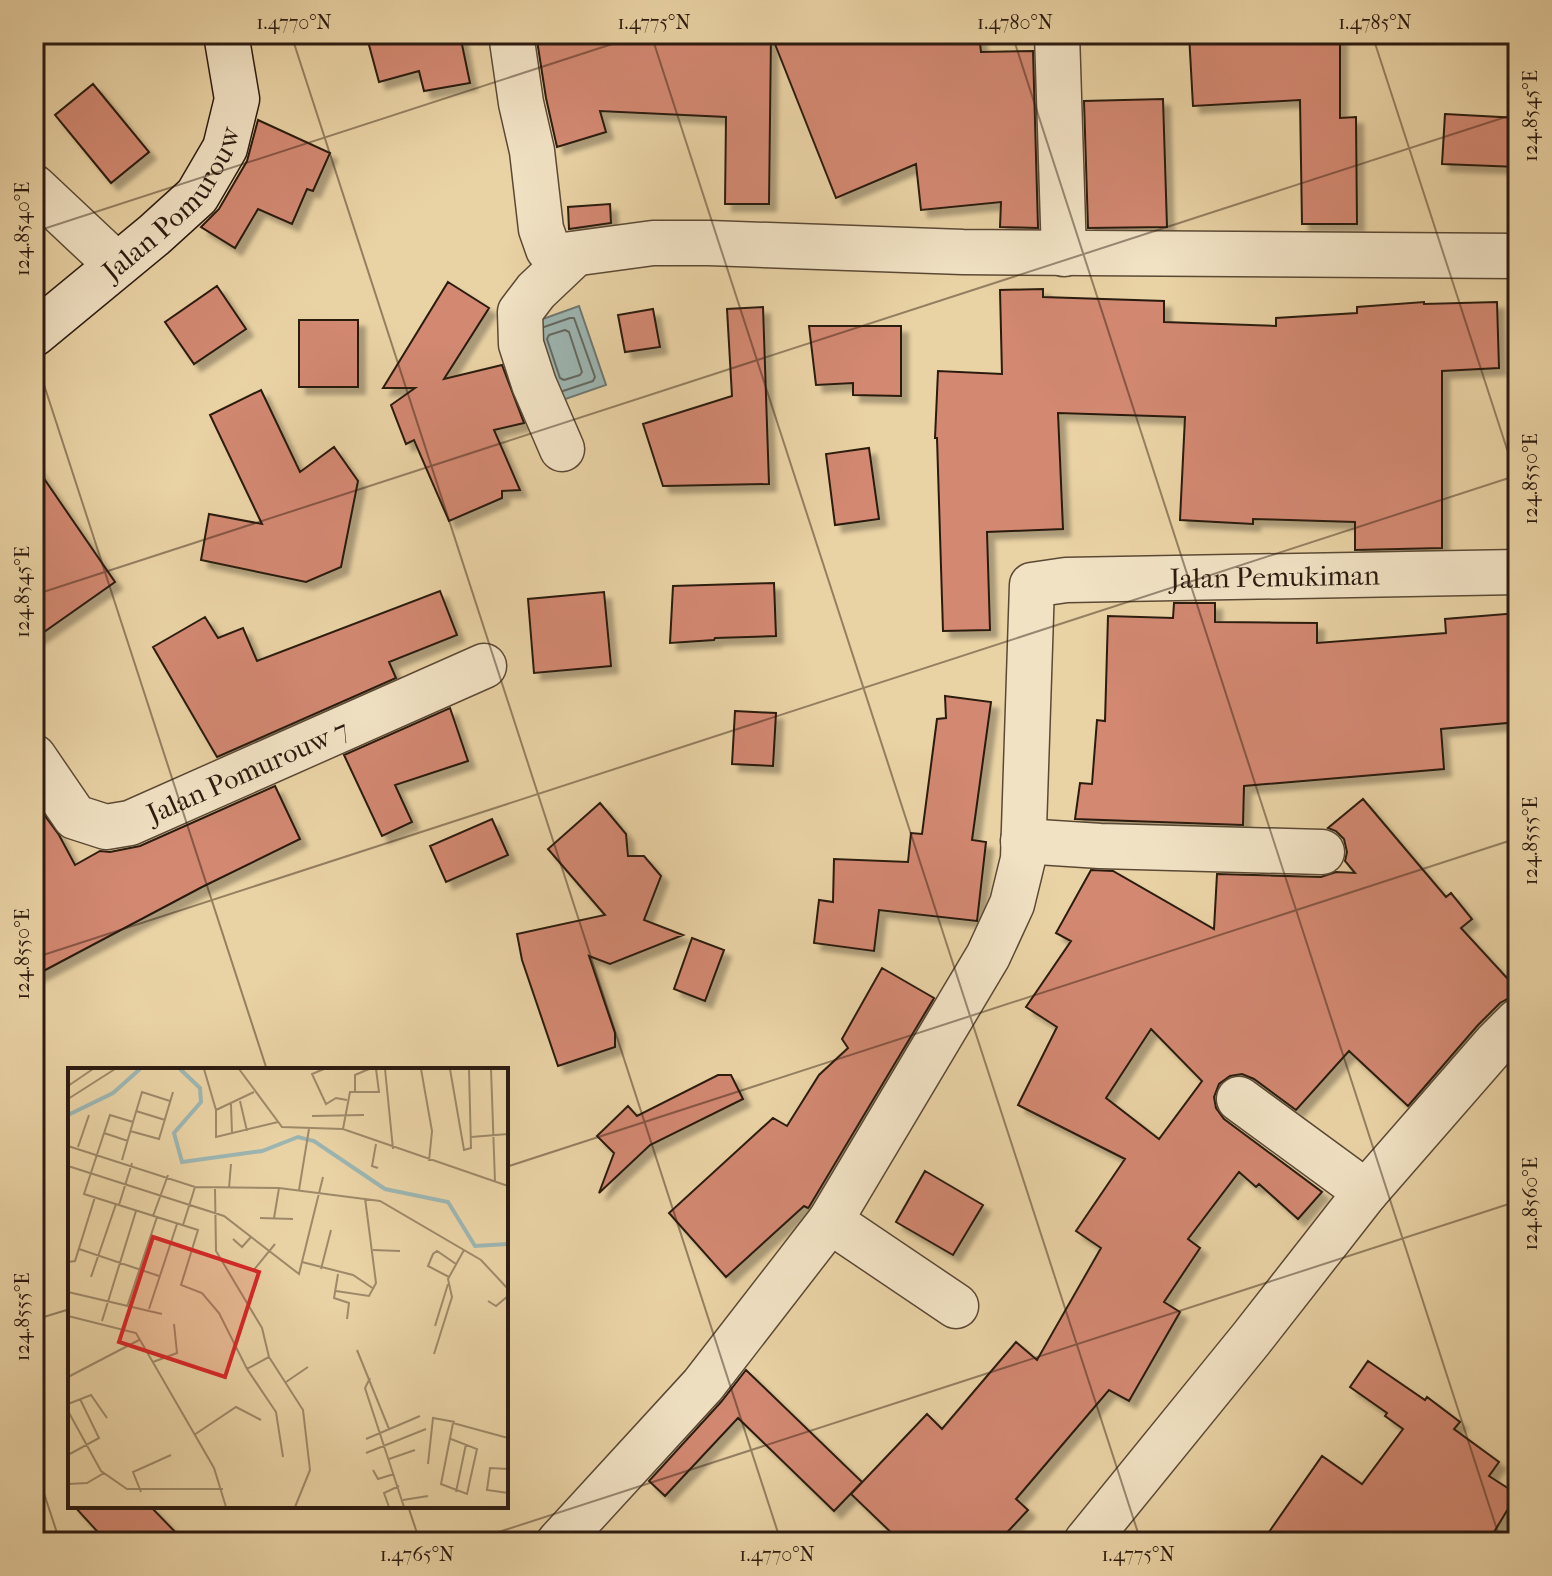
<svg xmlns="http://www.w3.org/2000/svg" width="1552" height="1576" font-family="'IM FELL French Canon',serif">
<defs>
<filter id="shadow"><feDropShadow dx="7" dy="7" stdDeviation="2" flood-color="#0004"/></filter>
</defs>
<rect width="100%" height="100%" fill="#e9d2a4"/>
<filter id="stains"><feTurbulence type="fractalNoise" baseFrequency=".0025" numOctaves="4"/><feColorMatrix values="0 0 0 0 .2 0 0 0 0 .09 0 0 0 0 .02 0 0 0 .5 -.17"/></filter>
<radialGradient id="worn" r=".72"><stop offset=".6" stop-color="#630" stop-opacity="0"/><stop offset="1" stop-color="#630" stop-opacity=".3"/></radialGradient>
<!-- water -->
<path fill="#9cb5b1" stroke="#6f7771" stroke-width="2" d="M579,306L606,385L551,404L523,326Z"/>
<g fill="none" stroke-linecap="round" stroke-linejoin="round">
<!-- shore -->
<path stroke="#646860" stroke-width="2" d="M544,327L570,318H574L595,377L593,381L563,391
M565,330L569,332L582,372L580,375L564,380L560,378L547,339L549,335Z"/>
</g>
<!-- building -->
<path fill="#d28871" stroke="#2c1b10" stroke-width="2" fill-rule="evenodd" filter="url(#shadow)" d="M366,34H412L415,43L460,35L470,83L424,91L419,71L379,82Z
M536,34H979L981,52L1033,51L1038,228L1000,227L1001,202L921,210L916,164L836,198L771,34L769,204H725L726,117L600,111L606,132L557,147L546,98Z
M1189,34H1340V118L1356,117L1357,224H1302L1300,100L1193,106Z
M93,84L149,152L111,183L55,115Z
M1163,99L1167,227L1088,228L1084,101Z
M1445,114L1518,118V167L1442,164Z
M258,120L330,153L313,191L307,189L292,224L258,209L235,248L201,227L219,209L247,161Z
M610,204L611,223L569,229L568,207Z
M448,282L489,308L444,379L502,365L524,423L494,430L520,490L502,491V498L449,521L414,440L406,444L391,405L415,388H383Z
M217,286L246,329L194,364L165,322Z
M1043,289V297L1164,301V322L1276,326V318L1357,313V307L1424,302V304L1497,302L1499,368L1442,371V548L1355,550V522L1253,519V524L1180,520L1185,417L1058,413L1063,529L987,532L990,630L943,631L937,438H935L938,371L1002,374L1000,290Z
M763,307L769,484L663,486L643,424L732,396L727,309Z
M653,309L660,347L625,352L618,315Z
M299,320H358V387H299Z
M809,326H901V396L853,395V383L816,385Z
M261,390L300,472L334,447L358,481L341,567L306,582L201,560L209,514L262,524L210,415Z
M869,448L879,519L835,525L826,454Z
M34,464L115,582L34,639Z
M774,583L776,636L715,638L714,640L670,643L673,586Z
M440,591L457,635L389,662L396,678L217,757L153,647L205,617L218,638L243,628L257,661Z
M604,592L611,666L534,673L528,599Z
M1174,603H1215V622L1317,623V643L1446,633L1445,619L1518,613V722L1441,729L1444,769L1244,786L1243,825L1075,819L1080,783L1092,784L1097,720L1105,721L1108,616L1173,618Z
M945,696L991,702L972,840L986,842L977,921L879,910L874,951L814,943L819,900L833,902L834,859L908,862L911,833L922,834L937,719L946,718Z
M450,708L468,761L395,785L412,822L382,836L344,755Z
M735,711L776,713L773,766L732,764Z
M275,786L300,839L202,887L34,976V801L59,835L75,865L100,851L110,852L140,846Z
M1363,799L1446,897L1451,893L1472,919L1461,928L1518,990V993L1500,1003L1478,1025L1408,1106L1349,1051L1296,1110L1254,1079L1242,1074L1230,1076L1219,1084L1214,1097L1216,1108L1224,1119L1322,1192L1298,1219L1259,1184L1256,1187L1239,1172L1188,1239L1200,1248L1164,1302L1180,1312L1129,1401L1109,1390L1016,1499L1028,1510L998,1542H901L851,1494L927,1414L942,1429L1016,1342L1037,1360L1101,1248L1076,1231L1125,1159L1018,1105L1057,1027L1026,1007L1071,941L1056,933L1091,870L1113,871L1214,929L1217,874L1321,877L1336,872L1355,873L1345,861L1347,852L1344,839L1336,831L1328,828ZM1151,1029L1202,1081L1159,1139L1106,1098Z
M600,803L626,834L628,856H644L661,876L644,920L683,935L610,964L589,956L615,1033V1047L558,1066L522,960L517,934L605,915L548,849Z
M492,819L508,855L446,882L430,846Z
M692,938L724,950L705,1001L674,989Z
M882,968L934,998L809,1207L808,1208L804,1206L726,1277L669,1213L773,1118L787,1126L819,1075L848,1048L842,1039Z
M718,1075H731L743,1099L650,1145L599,1193L614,1153L597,1136L628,1106L637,1116Z
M925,1171L983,1205L953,1255L896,1222Z
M1368,1361L1425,1400L1427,1397L1460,1422L1454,1429L1499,1462L1489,1476L1517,1494L1488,1542H1262L1322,1456L1362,1484L1403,1429L1385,1416L1387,1413L1350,1387Z
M746,1370L862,1482L834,1511L738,1418L665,1496L649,1481L721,1402Z
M74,1506H150L185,1542H107Z"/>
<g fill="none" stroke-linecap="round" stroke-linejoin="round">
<!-- minor casing -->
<g stroke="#5b4935" stroke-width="47">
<g id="minor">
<path d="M511,34L521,103L532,151L541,229L548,249L557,256L653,243H709L963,252L1518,256"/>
<path d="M1057,34L1064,254"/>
<path d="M34,187L117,265"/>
<path d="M562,449L534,384L521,344L520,312L536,291L575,254"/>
<path id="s1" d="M34,757L75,817L106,827L130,823L484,666"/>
<path d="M1023,841L1100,846L1322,852"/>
<path d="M1239,1099L1366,1192"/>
<path d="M830,1221L956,1306"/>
<path id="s2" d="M559,1542L703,1385L830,1221L988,956L1012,904L1023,859L1032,585L1066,580L1518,572"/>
<path d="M1086,1542L1251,1339L1366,1192L1496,1043L1518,1021"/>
</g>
</g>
<!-- secondary casing -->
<g stroke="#2c1b10" stroke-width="47">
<g id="secondary">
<path id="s3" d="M34,334L154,235L197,196L225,148L237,99L226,34"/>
</g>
</g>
<!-- minor -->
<use href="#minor" stroke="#f1e2c4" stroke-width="44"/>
<!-- secondary -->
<use href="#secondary" stroke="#f1e2c4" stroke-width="44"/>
</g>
<!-- ticks -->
<path fill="none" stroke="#2c1b10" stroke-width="2" stroke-opacity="0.45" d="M291,34L781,1542M651,34L1141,1542M1012,34L1501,1542M1372,34L1518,483M34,232L643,34M34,354L267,1070M34,595L1518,113M34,958L1518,475M506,1167L1518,838M34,1320L70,1309M34,1463L60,1542M408,1506L420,1542M468,1542L1518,1201"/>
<g text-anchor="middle" stroke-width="8" stroke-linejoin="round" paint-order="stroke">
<!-- street labels -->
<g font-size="28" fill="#2c1b10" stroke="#f1e2c4">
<text dy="10" stroke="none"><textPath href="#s3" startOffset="192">Jalan Pomurouw</textPath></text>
<text dy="10" stroke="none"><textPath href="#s2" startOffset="1350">Jalan Pemukiman</textPath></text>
<text dy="10" stroke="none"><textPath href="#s1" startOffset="258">Jalan Pomurouw 7</textPath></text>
</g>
</g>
<!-- overview -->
<g transform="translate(68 1068)">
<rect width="440" height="440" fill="#e9d2a4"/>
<path fill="none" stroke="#9cb5b1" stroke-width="4" d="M112,1L132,20L133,34L106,65L114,94L194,83L230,69L246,73L317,121L380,134L407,178L440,176M0,47L45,25L72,1"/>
<path fill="none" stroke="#9d8969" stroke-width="2" d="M136,1L148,42M171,1L214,59L275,61L440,118M256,1L244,6L258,36L268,30L279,32M317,1L325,81M353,1L364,63L361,93M382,1L396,82L403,80L401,1M423,1L427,114M0,18L25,1M287,23V7L301,1M186,24L148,42V69L210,54M0,31L47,1M172,33L179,63M163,36L164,66M68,43L97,52M244,48L296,47M65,54L74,24L102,33M275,61L282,24H311L308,1M62,63L91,71L105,24M36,65L60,73M403,69L440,66M308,76L304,98L310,100M0,78L127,119L211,120L312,133L413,192L440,221M10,79L21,47M54,92L65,54L42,47L16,126L130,162L113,217L134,225L151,245L179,301L201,289L194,260L148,183L147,121M0,98L156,148L231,206L255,109M161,120L163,96M231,122L241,61M51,137L64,95M85,148L100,107M192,150L225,151M206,150L211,120M115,157L127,119M165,171L174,179L183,169M11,181L91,208M305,182L332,183M0,194L7,193L27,129M234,194L285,207L306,221M253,201L263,162M185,203L207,176M270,206L266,230L281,235L279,251M23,209L48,136M381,209L360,198L365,186L369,183L388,196M268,223L301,228L308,215L297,130M0,224L94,246M420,233L428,238L440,228M59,239L89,149M81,241L109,156M0,248L68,265L146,400L158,439M34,253L68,143M367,258L380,216M289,282L321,361M366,286L384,229L380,211L396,182M201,289L235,342L242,402L227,439M85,294L109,285L106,256M179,301L208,344L215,389M0,309L71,272M302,310L297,320L336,439M218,314L240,299M0,336L23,327L39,350M0,343L33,403L59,421H155M126,367L168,339L193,352M298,371L352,348M383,371L409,381L399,426L373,416L385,355L440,370M298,385L358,361M0,387L31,370L12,331M321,391L347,382M360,396L365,350L387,354M440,401L422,400L419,422L440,425M305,402L310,411L326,406M0,416L19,415L36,405M73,424L65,404L103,387M388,424L398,376M335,432L360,428M321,439L316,425L331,418"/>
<path fill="#d62828" fill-opacity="0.15" stroke="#d62828" stroke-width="4" d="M85,169L191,204L157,309L51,274Z"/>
<rect width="440" height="440" fill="none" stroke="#2c1b10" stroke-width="4"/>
</g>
<!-- margin -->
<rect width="1552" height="1576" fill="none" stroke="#e9d2a4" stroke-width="88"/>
<rect x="44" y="44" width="1464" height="1488" fill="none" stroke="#2c1b10" stroke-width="3"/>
<g font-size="20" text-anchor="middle" fill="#2c1b10">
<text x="294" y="29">1.4770°N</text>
<text x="654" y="29">1.4775°N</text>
<text x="1015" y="29">1.4780°N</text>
<text x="1375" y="29">1.4785°N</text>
<text transform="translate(1530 116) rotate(-90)" y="7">124.8545°E</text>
<text transform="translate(22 229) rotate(-90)" y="7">124.8540°E</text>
<text transform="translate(1530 479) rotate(-90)" y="7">124.8550°E</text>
<text transform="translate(22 592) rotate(-90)" y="7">124.8545°E</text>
<text transform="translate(1530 841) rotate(-90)" y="7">124.8555°E</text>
<text transform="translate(22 954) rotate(-90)" y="7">124.8550°E</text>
<text transform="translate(1530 1204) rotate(-90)" y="7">124.8560°E</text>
<text transform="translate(22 1317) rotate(-90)" y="7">124.8555°E</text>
<text x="417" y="1561">1.4765°N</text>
<text x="777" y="1561">1.4770°N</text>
<text x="1138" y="1561">1.4775°N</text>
</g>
<rect width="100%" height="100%" filter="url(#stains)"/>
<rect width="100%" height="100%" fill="url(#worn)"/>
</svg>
